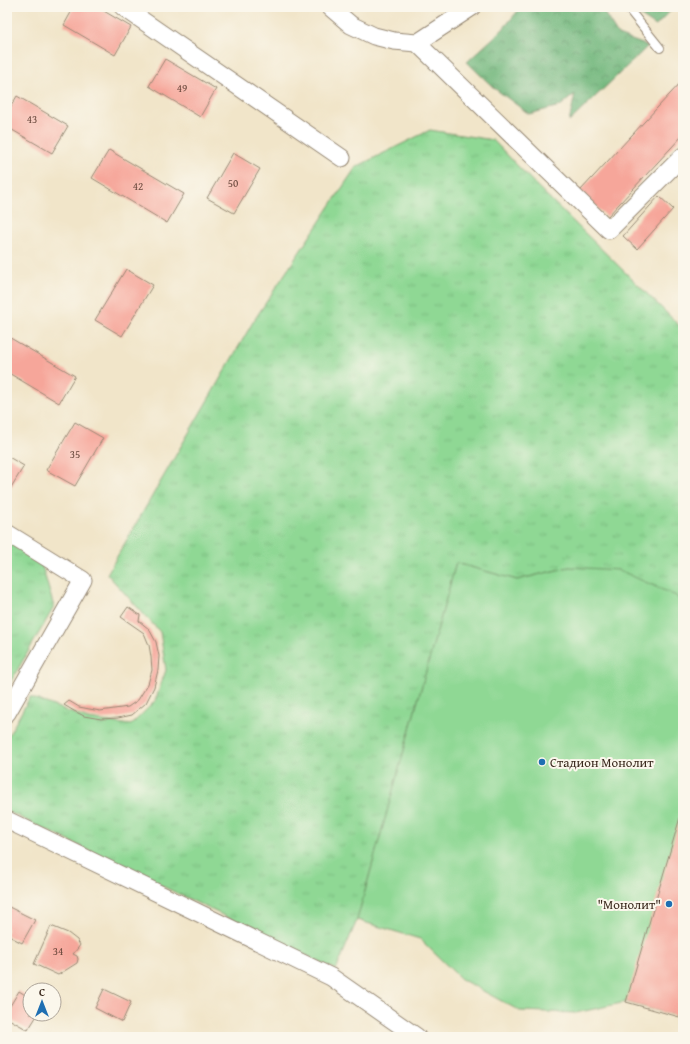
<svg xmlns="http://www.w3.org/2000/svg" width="690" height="1044" font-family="'Gentium Book Plus',serif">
<defs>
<pattern id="grass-tufts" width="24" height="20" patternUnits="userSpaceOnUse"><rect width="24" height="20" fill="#8fd894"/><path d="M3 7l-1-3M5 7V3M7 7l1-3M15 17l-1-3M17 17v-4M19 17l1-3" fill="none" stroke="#7cba7f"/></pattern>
<pattern id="forest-crowns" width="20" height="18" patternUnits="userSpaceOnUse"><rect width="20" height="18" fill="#73b87e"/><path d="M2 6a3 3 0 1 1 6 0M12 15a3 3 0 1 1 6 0" fill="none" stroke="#609667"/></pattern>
</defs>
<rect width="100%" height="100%" fill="#fbf7ec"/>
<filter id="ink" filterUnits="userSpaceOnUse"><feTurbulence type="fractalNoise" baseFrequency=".025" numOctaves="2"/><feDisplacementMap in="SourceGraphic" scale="8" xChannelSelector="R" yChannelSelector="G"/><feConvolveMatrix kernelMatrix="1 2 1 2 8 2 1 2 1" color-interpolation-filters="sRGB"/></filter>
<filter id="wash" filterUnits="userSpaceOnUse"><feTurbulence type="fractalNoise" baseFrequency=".012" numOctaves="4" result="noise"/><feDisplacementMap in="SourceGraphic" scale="16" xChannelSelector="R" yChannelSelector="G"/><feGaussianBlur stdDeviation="0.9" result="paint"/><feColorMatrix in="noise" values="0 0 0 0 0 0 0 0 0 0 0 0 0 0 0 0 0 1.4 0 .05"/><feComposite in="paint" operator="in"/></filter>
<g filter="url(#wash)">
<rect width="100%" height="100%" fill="#f1e5c9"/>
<!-- grass -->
<path fill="url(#grass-tufts)" stroke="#658159" d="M430,130L493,140L537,186L683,329V604L676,596L569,567L517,580L456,563L357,920L336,970L7,811V738L30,697L88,719L131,725L155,701L166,670L160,632L107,574L253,322L356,167Z
M7,538L40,559L54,607L7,688Z"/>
<!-- forest -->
<path fill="url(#forest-crowns)" stroke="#57714e" d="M521,7H603V11L618,35L648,46L569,122L575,94L560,106L529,114L494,88L467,62L503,29Z
M627,7H674L656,26Z"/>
<!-- pitch -->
<path fill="#8fd894" stroke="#658159" d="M456,563L517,580L569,567L619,570L676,596L683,604V1018L626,1002L576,1013L520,1011L461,979L420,939L357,920Z"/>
<g id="blocks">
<!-- building -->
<path fill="#f6a69a" d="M74,7H97L131,27L115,55L64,25Z
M165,59L216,89L200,117L149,86Z
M683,80V135L607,217L580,191Z
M17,96L68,126L52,153L7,127V113Z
M109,150L184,194L167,223L92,178Z
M233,153L260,169L234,213L207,198Z
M659,196L673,209L637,249L623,236Z
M126,269L153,285L122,336L95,320Z
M7,336L75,376L59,403L7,372Z
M75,422L103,438L75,486L46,470Z
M7,456L24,466L7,494Z
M128,607L140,615L139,621L149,629L156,642L159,656L158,670L154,687L146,703L132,715L118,718L101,719L84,716L74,711L64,705L69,701L79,707L100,711L128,707L138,700L148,684L152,670L151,657L149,645L144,633L121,617Z
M683,807V1018L626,1002Z
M7,906L35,920L22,943L7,935Z
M51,926L68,933L77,940L80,945L78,948L73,954L77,956L78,959L77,963L58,975L34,964Z
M104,989L131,1002L122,1022L95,1008Z
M19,991L30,998V1014H38L28,1030L7,1018V1011Z"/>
</g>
</g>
<g filter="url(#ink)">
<use href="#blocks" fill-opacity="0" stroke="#968874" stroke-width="1"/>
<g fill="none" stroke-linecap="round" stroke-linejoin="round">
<!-- lane casing -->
<g stroke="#968874" stroke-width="10">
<path id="lane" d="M627,7L660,48"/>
</g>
<!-- street casing -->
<g stroke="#968874" stroke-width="19">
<path id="street" d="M123,7L342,158
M330,7L351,25L374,36L394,41L417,43L609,230L683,156
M417,43L472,7
M7,533L83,580L7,713
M7,820L331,977L417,1037"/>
</g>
<!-- lane -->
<use href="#lane" stroke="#fff" stroke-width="8"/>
<!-- street -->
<use href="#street" stroke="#fff" stroke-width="17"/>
</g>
</g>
<!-- markers -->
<g fill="#1f6fb2" stroke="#fbf7ec" stroke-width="1.5">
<circle cx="542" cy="762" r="4"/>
<circle cx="669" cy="904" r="4"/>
</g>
<g text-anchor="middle" stroke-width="4" stroke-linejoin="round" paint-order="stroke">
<!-- number labels -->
<g font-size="11" fill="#6a493d">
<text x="182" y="92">49</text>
<text x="32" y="123">43</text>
<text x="233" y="187">50</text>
<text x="138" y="190">42</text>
<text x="75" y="458">35</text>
<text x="58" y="955">34</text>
</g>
<!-- poi labels -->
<g font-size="13" fill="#3b2a1e" stroke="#fbf7ec" text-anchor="start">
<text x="550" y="767">Стадион Монолит</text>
<text x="661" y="909" text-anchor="end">"Монолит"</text>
</g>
</g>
<!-- margin -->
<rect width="690" height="1044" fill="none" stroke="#fbf7ec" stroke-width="24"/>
<!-- north arrow -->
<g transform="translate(42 1002)"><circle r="19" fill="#fbf7ec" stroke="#aea59a"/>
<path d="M0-3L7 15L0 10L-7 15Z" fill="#1f6fb2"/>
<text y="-6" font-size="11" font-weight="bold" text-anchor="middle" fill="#3b2a1e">С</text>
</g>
</svg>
